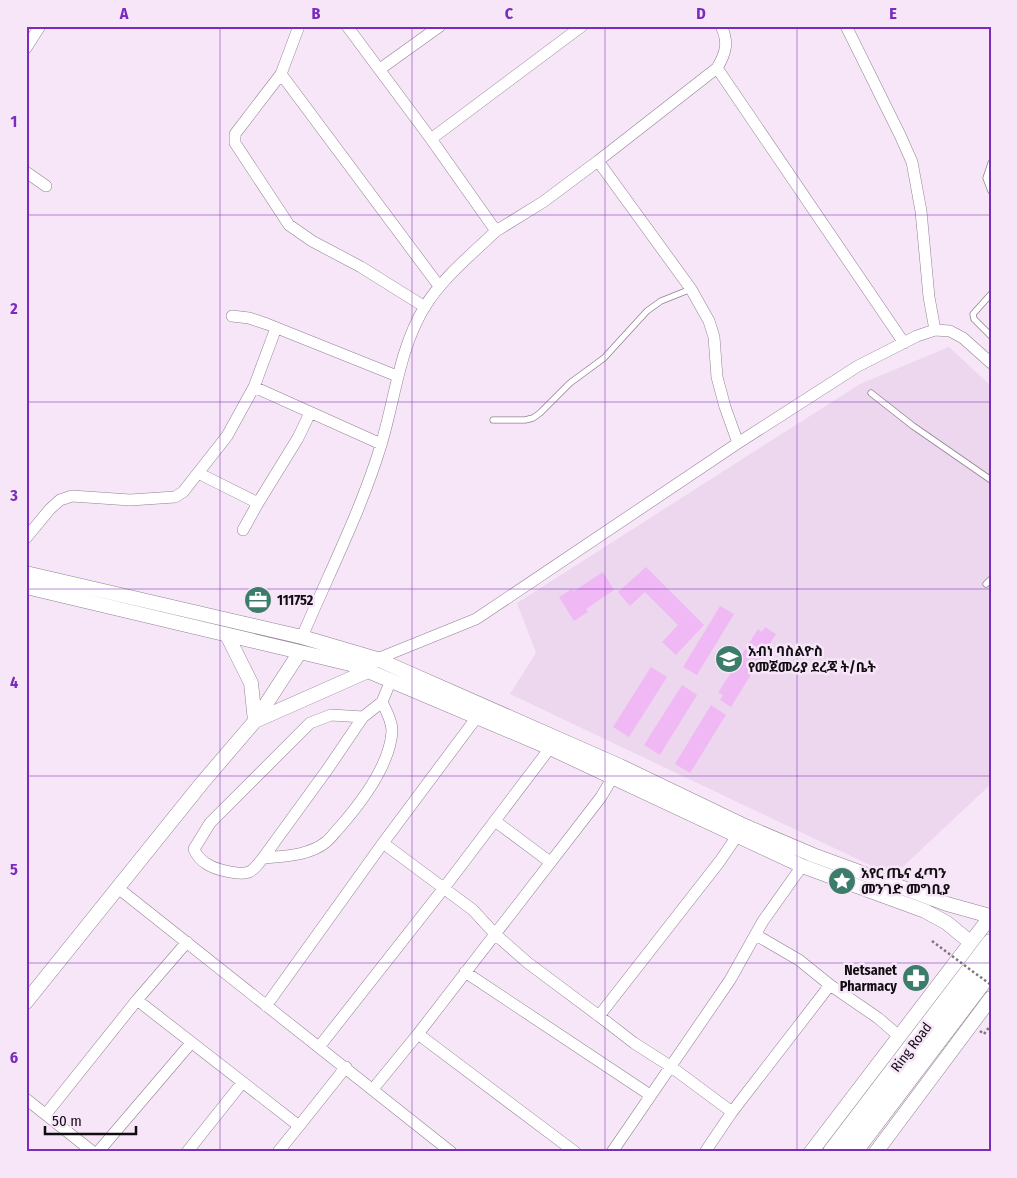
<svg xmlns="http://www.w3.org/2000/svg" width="1017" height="1178" font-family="'Fira Sans Condensed','Noto Sans Ethiopic',sans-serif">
<rect width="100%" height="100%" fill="#f6e6f7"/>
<!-- built -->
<path fill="#edd7ee" d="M949,347L991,386V784L893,876L510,694L536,653L517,603L860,384Z"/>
<!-- building -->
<path fill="#f0b8f4" d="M646,567L704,625L676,655L662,642L678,625L645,592L630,606L618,592Z
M603,572L614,590L586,609L588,612L574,621L559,597L572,589L574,591Z
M720,606L734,614L697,675L683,667Z
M765,627L776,634L731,707L720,700L723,695L718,693L758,629L762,632Z
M651,667L667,677L629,737L613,727Z
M682,685L697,695L660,755L644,745Z
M711,705L726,715L690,773L675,764Z"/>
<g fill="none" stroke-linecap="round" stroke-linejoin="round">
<!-- service casing -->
<g stroke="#908191" stroke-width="7">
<path id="service" d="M991,163L986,178L991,191
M991,294L973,314L974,319L991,336
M871,393L913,426L991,480
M493,420H525L533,418L540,413L570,383L604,358L647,311L661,301L691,289
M986,584L991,579"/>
</g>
<!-- minor casing -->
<g stroke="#908191" stroke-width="12">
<path id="minor" d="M299,26L281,74L235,134V143L289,225L312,241L361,267L425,307
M846,26L900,135L912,162L921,211L929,297L935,330
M26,48L40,26
M717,68C726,53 729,42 721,26
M380,69L440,26
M281,74L439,286
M431,139L582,26
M598,161L691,289L709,321L714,337L717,377L725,407L738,443
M26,172L46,186
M496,231L543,202L598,161L717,68L904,343
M232,316L249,318L267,324L397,376
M254,387L381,444
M198,473L258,503L243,530
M258,503L298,438L310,413
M26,538L50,509L60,500L72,496L130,500L175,497L183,492L227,436L254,387L276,328
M302,637C329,573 361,511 381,445C395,399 399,350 424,308C442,278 471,255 496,231L431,139L347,26
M374,663L377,659L476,619L738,443L858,366L917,336L935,330L950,331L963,338L991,363
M363,717L331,715L310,723L210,823L194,849C197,856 200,860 207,864C214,869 240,876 249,872C254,870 259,863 263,858L327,770L363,717L382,702L391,680
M495,821L550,862
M383,843L477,717
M263,858C283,856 309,856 326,842C331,838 335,832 339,828C361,803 390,765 392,731C392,720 386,711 382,702
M118,888L451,1152
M465,972L650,1095
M830,985L878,1018L899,1036
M137,1000L299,1126L278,1152
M266,1006L383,843L473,910L495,934L528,963L599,1016L720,861L737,836
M599,1016L634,1043L670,1066L732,1112
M418,1034L601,797L617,770
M319,1047L444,888L550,748
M373,1089L418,1034L575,1152
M26,1099L93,1152
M46,1114L137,1000L187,942
M299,1126L346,1067
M98,1152L191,1043
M187,1152L242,1083
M612,1152L730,980L763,921L802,866
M705,1152L732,1112L830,985L799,960L756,935"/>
</g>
<!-- tertiary casing -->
<g stroke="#908191" stroke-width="15">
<path id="tertiary" d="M26,573L302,637L377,659L620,766L745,826L813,855L947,904L990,916
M26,587L300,652L350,664L368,671L550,748L802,866L925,911L947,923L970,942
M227,635L251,683L255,721L368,671
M26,1002L202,783L255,721L300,652
M811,1152L991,916
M876,1152L991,998"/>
</g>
<!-- trunk casing -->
<g stroke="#908191" stroke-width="19">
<path id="trunk" d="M832,1152L991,943
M853,1152L991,970"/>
</g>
<!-- path -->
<path stroke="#7f7480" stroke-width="2.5" stroke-dasharray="2.5 2.5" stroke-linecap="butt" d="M980,1031L984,1034L991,1025"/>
<!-- service -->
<use href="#service" stroke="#fff" stroke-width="5.5"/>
<!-- minor -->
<use href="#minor" stroke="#fff" stroke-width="11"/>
<!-- tertiary -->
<use href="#tertiary" stroke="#fff" stroke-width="14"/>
<!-- trunk -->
<use href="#trunk" stroke="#fff" stroke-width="18"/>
<!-- path-bridge -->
<path stroke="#7f7480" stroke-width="2.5" stroke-dasharray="2.5 2.5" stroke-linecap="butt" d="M932,941L991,985"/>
</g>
<!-- grid -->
<path fill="none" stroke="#7b2cbf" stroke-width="1" stroke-opacity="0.55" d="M220,26V1152M412,26V1152M605,26V1152M797,26V1152M26,215H991M26,402H991M26,589H991M26,776H991M26,963H991"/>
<!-- icons -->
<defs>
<g id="office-disc" transform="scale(1.4375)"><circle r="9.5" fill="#3b7c6b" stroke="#f6e6f7"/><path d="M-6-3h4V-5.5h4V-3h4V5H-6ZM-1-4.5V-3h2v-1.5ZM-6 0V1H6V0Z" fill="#fff"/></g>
<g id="school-disc" transform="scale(1.4375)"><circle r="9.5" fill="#3b7c6b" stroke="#f6e6f7"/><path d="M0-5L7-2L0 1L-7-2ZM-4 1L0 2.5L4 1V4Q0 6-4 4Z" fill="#fff"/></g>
<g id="sight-disc" transform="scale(1.4375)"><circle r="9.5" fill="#3b7c6b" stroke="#f6e6f7"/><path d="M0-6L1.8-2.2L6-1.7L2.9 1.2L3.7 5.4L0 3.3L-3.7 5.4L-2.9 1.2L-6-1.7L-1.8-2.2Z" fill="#fff"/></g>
<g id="pharmacy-disc" transform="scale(1.4375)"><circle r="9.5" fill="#3b7c6b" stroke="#f6e6f7"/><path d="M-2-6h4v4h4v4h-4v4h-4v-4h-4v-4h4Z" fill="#fff"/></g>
</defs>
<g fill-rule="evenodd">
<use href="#office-disc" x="258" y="600"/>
<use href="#school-disc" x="729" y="659"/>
<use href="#sight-disc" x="842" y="881"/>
<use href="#pharmacy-disc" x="916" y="978"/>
</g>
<g text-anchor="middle" stroke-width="5" stroke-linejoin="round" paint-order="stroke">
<!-- poi labels -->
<g font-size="14" font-weight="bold" fill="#120d13" stroke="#f6e6f7" text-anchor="start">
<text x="277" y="605">111752</text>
<text x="748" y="656">አብነ ባስልዮስ<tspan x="748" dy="16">የመጀመሪያ ደረጃ ት/ቤት</tspan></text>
<text x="861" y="878">አየር ጤና ፈጣን<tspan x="861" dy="16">መንገድ መግቢያ</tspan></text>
<text x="897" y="975" text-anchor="end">Netsanet<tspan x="897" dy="16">Pharmacy</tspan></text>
</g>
<!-- street labels -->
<g font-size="14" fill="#120d13" stroke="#f6e6f7">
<text transform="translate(911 1047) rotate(-53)" y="5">Ring Road</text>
</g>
</g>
<!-- border -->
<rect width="1017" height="1178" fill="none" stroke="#f6e6f7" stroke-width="55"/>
<!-- scale -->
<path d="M45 1126v8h91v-8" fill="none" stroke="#120d13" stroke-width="2.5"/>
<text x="52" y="1126" font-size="15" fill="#120d13" stroke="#f6e6f7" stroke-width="4" paint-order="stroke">50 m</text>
<rect x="28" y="28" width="962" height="1122" fill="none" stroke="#7b2cbf" stroke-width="2"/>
<g font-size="16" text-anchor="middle" font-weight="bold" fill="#7b2cbf">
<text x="124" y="19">A</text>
<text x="316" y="19">B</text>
<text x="509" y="19">C</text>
<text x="701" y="19">D</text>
<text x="893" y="19">E</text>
<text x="14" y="127">1</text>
<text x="14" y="314">2</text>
<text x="14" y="501">3</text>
<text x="14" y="688">4</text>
<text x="14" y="875">5</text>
<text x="14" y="1063">6</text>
</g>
</svg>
